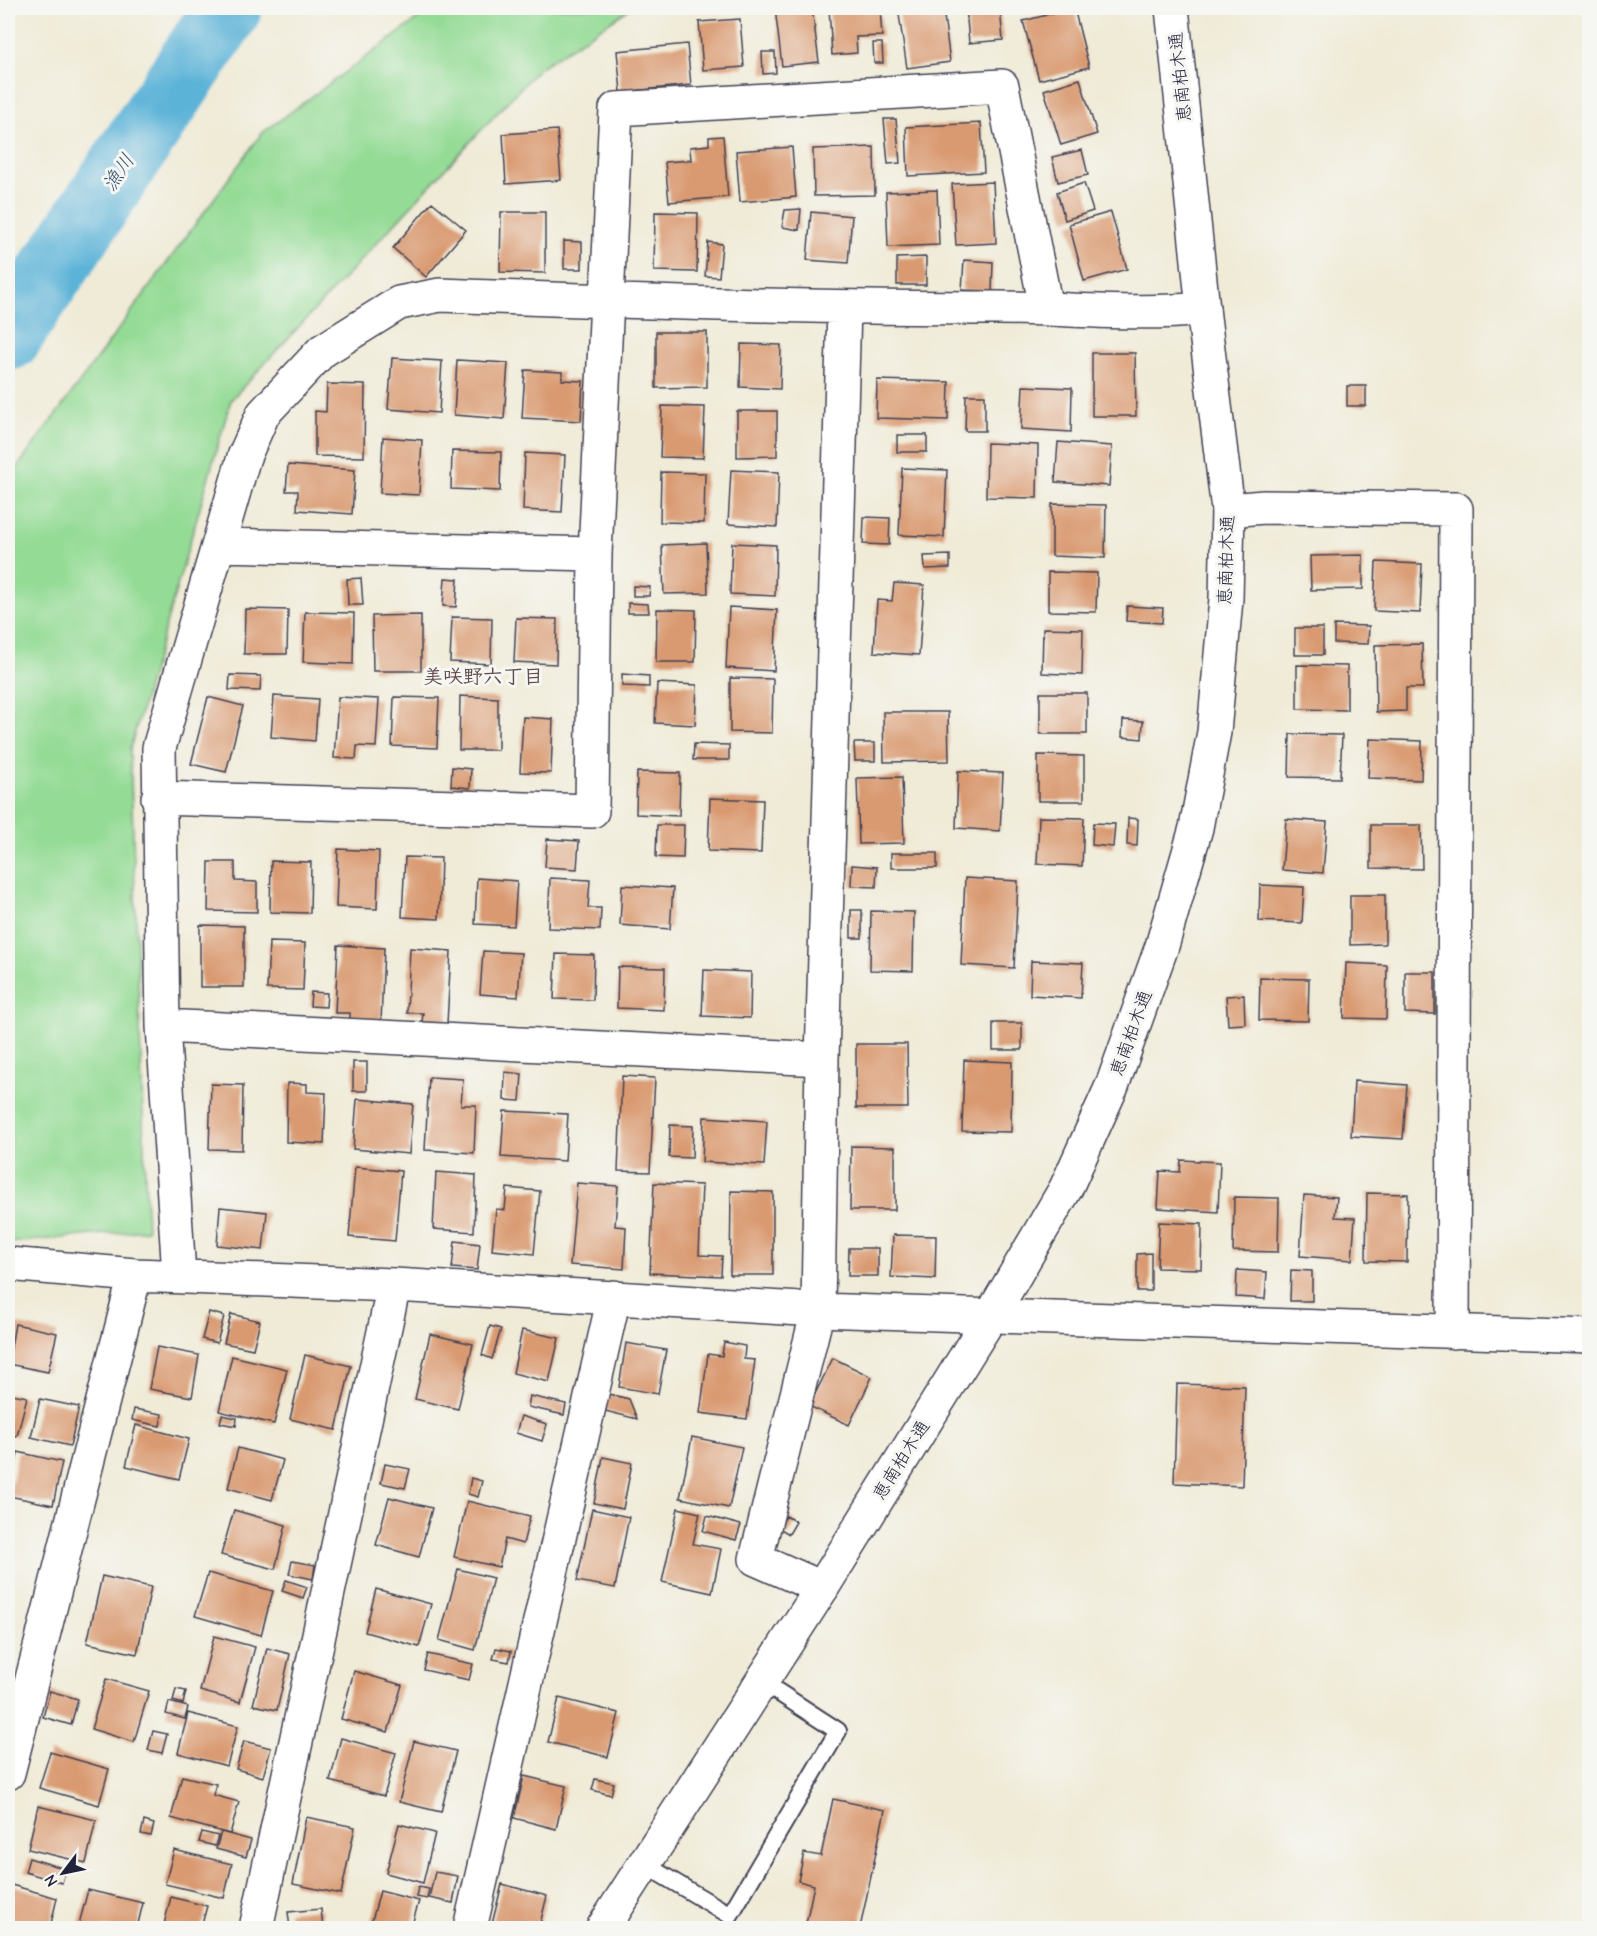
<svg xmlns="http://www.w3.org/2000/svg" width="1597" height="1936" font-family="'Comic Neue','Klee One',sans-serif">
<rect width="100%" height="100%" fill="#f6f6f2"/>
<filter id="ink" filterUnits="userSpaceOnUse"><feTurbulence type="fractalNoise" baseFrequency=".0167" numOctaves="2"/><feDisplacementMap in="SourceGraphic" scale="12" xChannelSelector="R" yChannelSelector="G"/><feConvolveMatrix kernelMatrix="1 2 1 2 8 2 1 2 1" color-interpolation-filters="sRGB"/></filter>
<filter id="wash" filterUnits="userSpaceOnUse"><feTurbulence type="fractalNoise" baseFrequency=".008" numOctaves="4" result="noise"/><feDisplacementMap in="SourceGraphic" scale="24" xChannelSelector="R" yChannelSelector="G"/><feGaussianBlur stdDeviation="1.35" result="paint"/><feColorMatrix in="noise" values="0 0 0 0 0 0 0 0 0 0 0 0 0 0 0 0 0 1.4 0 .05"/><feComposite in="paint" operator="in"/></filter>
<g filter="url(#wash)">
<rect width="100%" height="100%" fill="#f0ebd7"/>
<!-- green -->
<path fill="#94db95" stroke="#5b7e68" stroke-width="1.5" d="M433,8H631L539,68L231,400L130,749L147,1230L8,1243V480L262,133Z"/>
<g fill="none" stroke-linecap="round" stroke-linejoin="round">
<!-- river -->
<path stroke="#5bb3d8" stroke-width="68" d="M8,337L228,8"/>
</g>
<g id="blocks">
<!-- building -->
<path fill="#d99a71" d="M775,8H812L819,62L782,66Z
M829,8H880L882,36L856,37L857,53L832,55Z
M898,8H943L950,62L907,68Z
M966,8H1000L1003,40L969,43Z
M1074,8L1089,67L1039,80L1023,21Z
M740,19L744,67L703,70L699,22Z
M873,43H882L883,63H874Z
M687,44L691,85L621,92L617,51Z
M762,52H775L776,73L763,74Z
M1080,79L1097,134L1061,145L1044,90Z
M884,119H896L900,163L888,164Z
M981,123L984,172L908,176L906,127Z
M557,130L561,180L506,184L503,134Z
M723,136L728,197L669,202L665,162L691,160L690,147L709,145V137Z
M792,147L796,197L740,202L736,151Z
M874,147L875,195L814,196L813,149Z
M1082,150L1088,175L1058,182L1052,157Z
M993,182L996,243L956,245L952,184Z
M1084,183L1093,211L1065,220L1057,192Z
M937,190L939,245L888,247L886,192Z
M432,202L466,230L426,277L393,248Z
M801,209L799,230L782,227L785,210Z
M501,212H545V273L500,272Z
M655,212L698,213L697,272L654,271Z
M811,212L852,216L848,263L807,260Z
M1111,212L1127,269L1084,281L1069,224Z
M564,241L582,242V269H564Z
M708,242L722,244L719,277L705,276Z
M926,257V285H897V258Z
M964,260L993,262L992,291L962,290Z
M656,332H707V387L656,388Z
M741,344L781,345L780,389L740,387Z
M1092,353H1135L1136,416H1092Z
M392,358L442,361L439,413L388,409Z
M457,360L508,363L504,419L454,415Z
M525,370L562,372V380L583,381L581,421L522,418Z
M877,380L949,382L948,420L876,418Z
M327,384L365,385L364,457L315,456V411L326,412Z
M1023,386L1072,388L1071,432L1021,429Z
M1347,386H1366V406H1347Z
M966,395H985V431H965Z
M662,406L705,407L703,458L660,457Z
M737,411H777V456L737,457Z
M897,435H927V452H897Z
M383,437L422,440L419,495L380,493Z
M1058,442L1112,446L1109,486L1055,482Z
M987,443L1038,445L1037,498L986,497Z
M452,451L501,452L500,491L451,489Z
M525,453L565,455L562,512L523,510Z
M288,465L355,470L352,514L297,510L298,491H286Z
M902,468L947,470L944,537L899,535Z
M731,470L779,472L777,527L728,524Z
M661,472L705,473L704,523L660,522Z
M1052,504L1106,505L1105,558L1052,556Z
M864,517L890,518L889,545L863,544Z
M706,543L708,593L664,594L662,545Z
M732,543L776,545L775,596L730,594Z
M950,555V568L925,569L924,556Z
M1363,555V589L1311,590L1310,556Z
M1376,562L1422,564L1420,613L1374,611Z
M1048,572L1097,573L1096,612L1048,611Z
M361,578L363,605H348L347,579Z
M445,578L458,579L456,607L443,606Z
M894,583L924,585L919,655L874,652L877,600L892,601Z
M633,586L650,587L649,596H633Z
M628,603L648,604L649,613H628Z
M1127,606L1163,608L1162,623L1126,621Z
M729,607L777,610L774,671L726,668Z
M245,609L288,610L287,654H244Z
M657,609L696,610L695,662H656Z
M305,612L354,613L353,664L303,662Z
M421,615V671H373L372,616Z
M452,617L492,618L491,664L450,662Z
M516,618L557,619L556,664L514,662Z
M1334,625L1369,626L1368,644L1334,643Z
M1043,628L1083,629L1082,675L1042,673Z
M1295,628H1323V655H1295Z
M1422,644L1423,688H1406V711L1376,712L1375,645Z
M1297,665L1347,666V710L1297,709Z
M622,674L649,676V687L622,686Z
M230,675L261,676L260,691L229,690Z
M730,678L773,679L772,733L730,732Z
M657,683L697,685L695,725L655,723Z
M1040,693H1087V734H1040Z
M274,696L318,699L315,741L271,737Z
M460,696L498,698V750H459Z
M208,697L243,706L226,772L191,764Z
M338,697L379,699L376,747L357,746L356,759L334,758Z
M394,697L439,698L437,748L392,746Z
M883,712H948L949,761L884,762Z
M523,717L553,719L551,773L520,772Z
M1123,720L1143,721L1142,739L1122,737Z
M1290,734L1342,735L1340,778L1289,777Z
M1370,739L1422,741L1421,780L1368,778Z
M854,743H875V761H855Z
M694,744L729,745V760H693Z
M1038,755L1084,756V801H1038Z
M452,767L471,769L470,788L451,786Z
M958,771L1003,773L1000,831L956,828Z
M637,772L680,773L679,816L636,814Z
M902,777L904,843L859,844L857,778Z
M710,798L763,800L761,853L708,851Z
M1039,817L1084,818L1082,866L1037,864Z
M1128,818L1138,819L1137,846L1127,845Z
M1286,819L1327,822L1323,873L1282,870Z
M1093,823L1115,824L1113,847L1092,845Z
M657,825H684L683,858L656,857Z
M1371,825H1421L1422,869L1371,868Z
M547,839L579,841L577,869L545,867Z
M338,849L379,851L377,909L336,907Z
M891,853H937V868H891Z
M405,857L441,858L439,919L402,917Z
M271,861L311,862L310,913L270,912Z
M209,862H235V881L257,882V912L208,911Z
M852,865L877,867L876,887L851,886Z
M477,878L517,881L514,926L475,924Z
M550,878L590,880L588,908H601L600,930L548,928Z
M965,878L1018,881L1014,968L961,965Z
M622,885L673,888L670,929L620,925Z
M1260,885L1304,887L1302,923L1259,921Z
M1350,895H1385V944L1350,945Z
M851,910H862V938H851Z
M871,911L914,912L913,971L870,970Z
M200,925L244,926V987H200Z
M269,942L305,943L303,990L267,989Z
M338,945L384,948L381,1023L350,1021V1013H335Z
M410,948L451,951L447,1024L422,1023L423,1013H407Z
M483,951L521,953L518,997L480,994Z
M556,954L594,955L593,1000L554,999Z
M1031,961L1083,963L1081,998L1030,995Z
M1346,963L1387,965L1386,1019L1344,1018Z
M618,967L665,968L664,1010L617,1008Z
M704,970L751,972L750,1018L702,1016Z
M1405,972H1435V1014L1405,1013Z
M1260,978L1309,979L1308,1021L1259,1020Z
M311,992L327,993L326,1007L310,1006Z
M1244,995L1245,1024L1228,1025L1226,996Z
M993,1023H1022V1050H993Z
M856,1044H907L908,1108H856Z
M964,1060L1012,1062L1011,1132L962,1131Z
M353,1062H367V1091H353Z
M505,1072L522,1074L520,1101L504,1100Z
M622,1076L655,1078L650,1172L618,1171Z
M429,1077L463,1079L461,1105H476L474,1153L425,1150Z
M1354,1081L1407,1085L1403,1139L1351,1136Z
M287,1083L307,1084V1092L326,1093L324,1144L286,1142Z
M211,1084L243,1085L242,1150L209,1149Z
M357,1099L413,1104L409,1154L353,1149Z
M504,1111L568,1114L565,1161L501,1157Z
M704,1117L767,1121L764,1165L702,1162Z
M670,1125L693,1126L692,1158L669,1157Z
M851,1146L895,1147V1210H850Z
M1181,1160L1220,1162L1218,1212L1158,1208L1160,1171L1180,1172Z
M355,1167L401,1171L395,1241L349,1237Z
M436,1172L476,1175L474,1232L433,1229Z
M577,1183L618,1186L615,1226L626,1227L624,1269L570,1265Z
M654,1183L702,1185L699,1255L722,1256L721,1276L650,1273Z
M507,1188L540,1191L534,1254L492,1250L496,1209L505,1210Z
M731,1191L773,1192V1275H730Z
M1367,1193L1408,1194L1407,1262L1366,1261Z
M1304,1195L1337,1197L1335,1217L1355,1218L1352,1260L1300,1256Z
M1234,1197L1279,1198L1278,1252L1233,1251Z
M220,1207L267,1212L263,1250L217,1245Z
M1159,1222L1202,1224L1201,1269L1157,1268Z
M893,1235L936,1236L935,1279L891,1277Z
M455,1241L480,1244L477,1270L452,1268Z
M849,1248H878V1276H848Z
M1151,1253V1291H1137V1254Z
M1237,1270L1267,1272L1265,1299L1236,1297Z
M1291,1270L1312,1271V1301H1290Z
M209,1312L224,1316L217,1343L202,1339Z
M231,1314L260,1321L253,1349L224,1343Z
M15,1324L57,1333L48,1372L8,1364Z
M490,1326L501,1329L492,1359L482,1355Z
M522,1330L559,1338L549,1382L513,1373Z
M430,1334L473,1344L458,1409L415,1399Z
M724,1342L745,1346L744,1359L755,1360L747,1419L700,1413L708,1354L722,1356Z
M626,1343L666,1350L658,1394L619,1387Z
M157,1347L199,1355L192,1397L149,1389Z
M305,1355L351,1366L336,1430L290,1419Z
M232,1356L287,1369L274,1424L219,1411Z
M833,1358L872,1377L849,1425L809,1406Z
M1177,1384L1245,1386L1242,1486L1174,1483Z
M8,1393L27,1397L17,1436L8,1434Z
M604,1393L629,1399L637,1419L601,1410Z
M530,1396L566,1404L564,1415L528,1407Z
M40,1399L79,1407L70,1446L31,1437Z
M134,1409L162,1414L160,1426L132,1420Z
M222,1415L237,1418L236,1426L220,1423Z
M521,1416L547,1424L542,1441L516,1433Z
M136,1425L189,1439L179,1479L126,1466Z
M692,1437L742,1447L729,1508L680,1498Z
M238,1448L283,1460L272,1500L228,1488Z
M18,1452L62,1462L53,1505L9,1496Z
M603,1457L632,1463L623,1509L594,1503Z
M385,1464L410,1469L405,1488L381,1483Z
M471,1478L482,1481L478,1497L468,1494Z
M389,1497L432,1508L419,1557L376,1545Z
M467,1501L530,1516L523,1544L505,1539L499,1567L454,1557Z
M678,1508L700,1513L693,1544L721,1549L712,1593L662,1582Z
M592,1509L629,1517L615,1588L577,1581Z
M234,1510L286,1525L275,1569L221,1555Z
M707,1516L741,1525L736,1540L703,1531Z
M786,1516L796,1522L789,1534L779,1528Z
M292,1561L315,1565L313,1579L289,1574Z
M458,1569L493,1578L475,1650L439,1640Z
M208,1573L273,1591L261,1635L195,1616Z
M102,1576L151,1587L137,1654L87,1643Z
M286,1580L307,1587L303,1598L282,1591Z
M376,1589L431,1604L419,1647L365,1632Z
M214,1636L255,1647L240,1702L200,1691Z
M267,1648L290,1654L277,1710L253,1705Z
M496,1648L511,1651L509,1662L493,1659Z
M428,1654L473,1664L469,1680L424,1670Z
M354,1671L402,1685L388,1732L341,1719Z
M106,1679L149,1691L134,1742L91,1729Z
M176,1689L186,1691L183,1704L173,1701Z
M50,1691L78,1699L71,1725L43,1717Z
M559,1698L619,1713L608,1757L548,1742Z
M169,1702L188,1707L185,1719L166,1714Z
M188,1713L238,1726L227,1766L178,1753Z
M153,1731L167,1734L162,1753L148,1750Z
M341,1738L396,1753L384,1796L330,1781Z
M244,1741L271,1748L263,1777L236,1769Z
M414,1741L456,1751L441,1812L399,1802Z
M50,1752L109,1769L99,1805L39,1788Z
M182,1776L216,1784L213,1795L239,1802L230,1834L171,1818Z
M524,1776L566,1786L556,1829L514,1818Z
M595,1779L614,1783L611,1795L592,1790Z
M833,1799L885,1810L860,1928H805L814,1885L798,1881L804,1853L821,1856Z
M38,1806L96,1820L86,1863L28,1849Z
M306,1817L355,1827L341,1894L293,1884Z
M144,1821L154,1824L151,1836L141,1834Z
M399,1824L435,1833L423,1883L386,1873Z
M202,1832L218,1836L215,1846L199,1842Z
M221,1832L251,1840L246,1857L216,1849Z
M174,1850L232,1864L224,1898L165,1884Z
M29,1858L66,1869L62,1883L25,1872Z
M435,1872L458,1876L453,1903L429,1898Z
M8,1884L57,1898L50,1928H8Z
M502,1884L547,1896L539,1928H491Z
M418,1887L429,1889L427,1899L416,1897Z
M88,1890L143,1903L137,1928H78Z
M380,1891L419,1901L411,1928H370Z
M171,1897L207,1906L201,1928H163Z
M321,1909L323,1928H290L288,1912Z"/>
</g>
</g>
<g filter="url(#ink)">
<use href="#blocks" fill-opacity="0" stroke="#414052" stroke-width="1.5"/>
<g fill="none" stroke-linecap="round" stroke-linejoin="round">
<!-- lane casing -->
<g stroke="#414052" stroke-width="20">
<path id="lane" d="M642,1863L730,1915L838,1731L761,1681"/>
</g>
<!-- street casing -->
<g stroke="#414052" stroke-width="36">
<path id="street" d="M1228,510L1264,507L1456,509L1453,1332
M219,545L595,554
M158,798L592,811L595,554L616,109L1002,86L1046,308
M163,1026L822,1059
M8,1264L135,1275L394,1285L818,1310L1590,1336
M179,1275L163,1026L159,748L244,457L263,414L322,351L399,303L440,295C626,302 813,308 999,308C1067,308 1136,316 1203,309
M822,1588L756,1559L818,1310L822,1059L844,308
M8,1773L135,1275
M256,1928L394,1285
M470,1928L614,1297"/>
</g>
<!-- secondary casing -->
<g stroke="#414052" stroke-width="36">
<path id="secondary" d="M603,1928L822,1588L991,1316L1066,1188L1112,1086L1162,946L1196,828L1214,732L1226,599L1228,510L1203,309L1172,8"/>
</g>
<!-- lane -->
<use href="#lane" stroke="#fff" stroke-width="16"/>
<!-- street -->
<use href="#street" stroke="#fff" stroke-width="33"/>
<!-- secondary -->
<use href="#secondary" stroke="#fff" stroke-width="33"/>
</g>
</g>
<g text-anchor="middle" stroke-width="6" stroke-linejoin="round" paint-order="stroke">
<!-- street labels -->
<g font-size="18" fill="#22223b" stroke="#f6f6f2">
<text transform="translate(1180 77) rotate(-96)" y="6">恵南柏木通</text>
<text transform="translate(1226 560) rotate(-88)" y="6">恵南柏木通</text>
<text transform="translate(1131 1033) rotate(-70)" y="6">恵南柏木通</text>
<text transform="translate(901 1460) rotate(-58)" y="6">恵南柏木通</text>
</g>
<!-- water labels -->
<g font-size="20" font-style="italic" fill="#365572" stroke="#f6f6f2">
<text transform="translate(118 172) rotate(-56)" y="7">漁川</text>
</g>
<!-- neighbourhood labels -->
<g font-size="20" font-weight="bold" fill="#624c4e" stroke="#f6f6f2">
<text x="483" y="683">美咲野六丁目</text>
</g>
</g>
<!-- margin -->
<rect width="1597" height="1936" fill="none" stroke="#f6f6f2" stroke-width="30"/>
<!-- north arrow -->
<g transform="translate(63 1873) rotate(238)" stroke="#f6f6f2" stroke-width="4.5" paint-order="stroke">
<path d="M0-4.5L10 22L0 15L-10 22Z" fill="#22223b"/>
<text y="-9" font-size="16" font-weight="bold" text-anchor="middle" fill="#22223b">N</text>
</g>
</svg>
